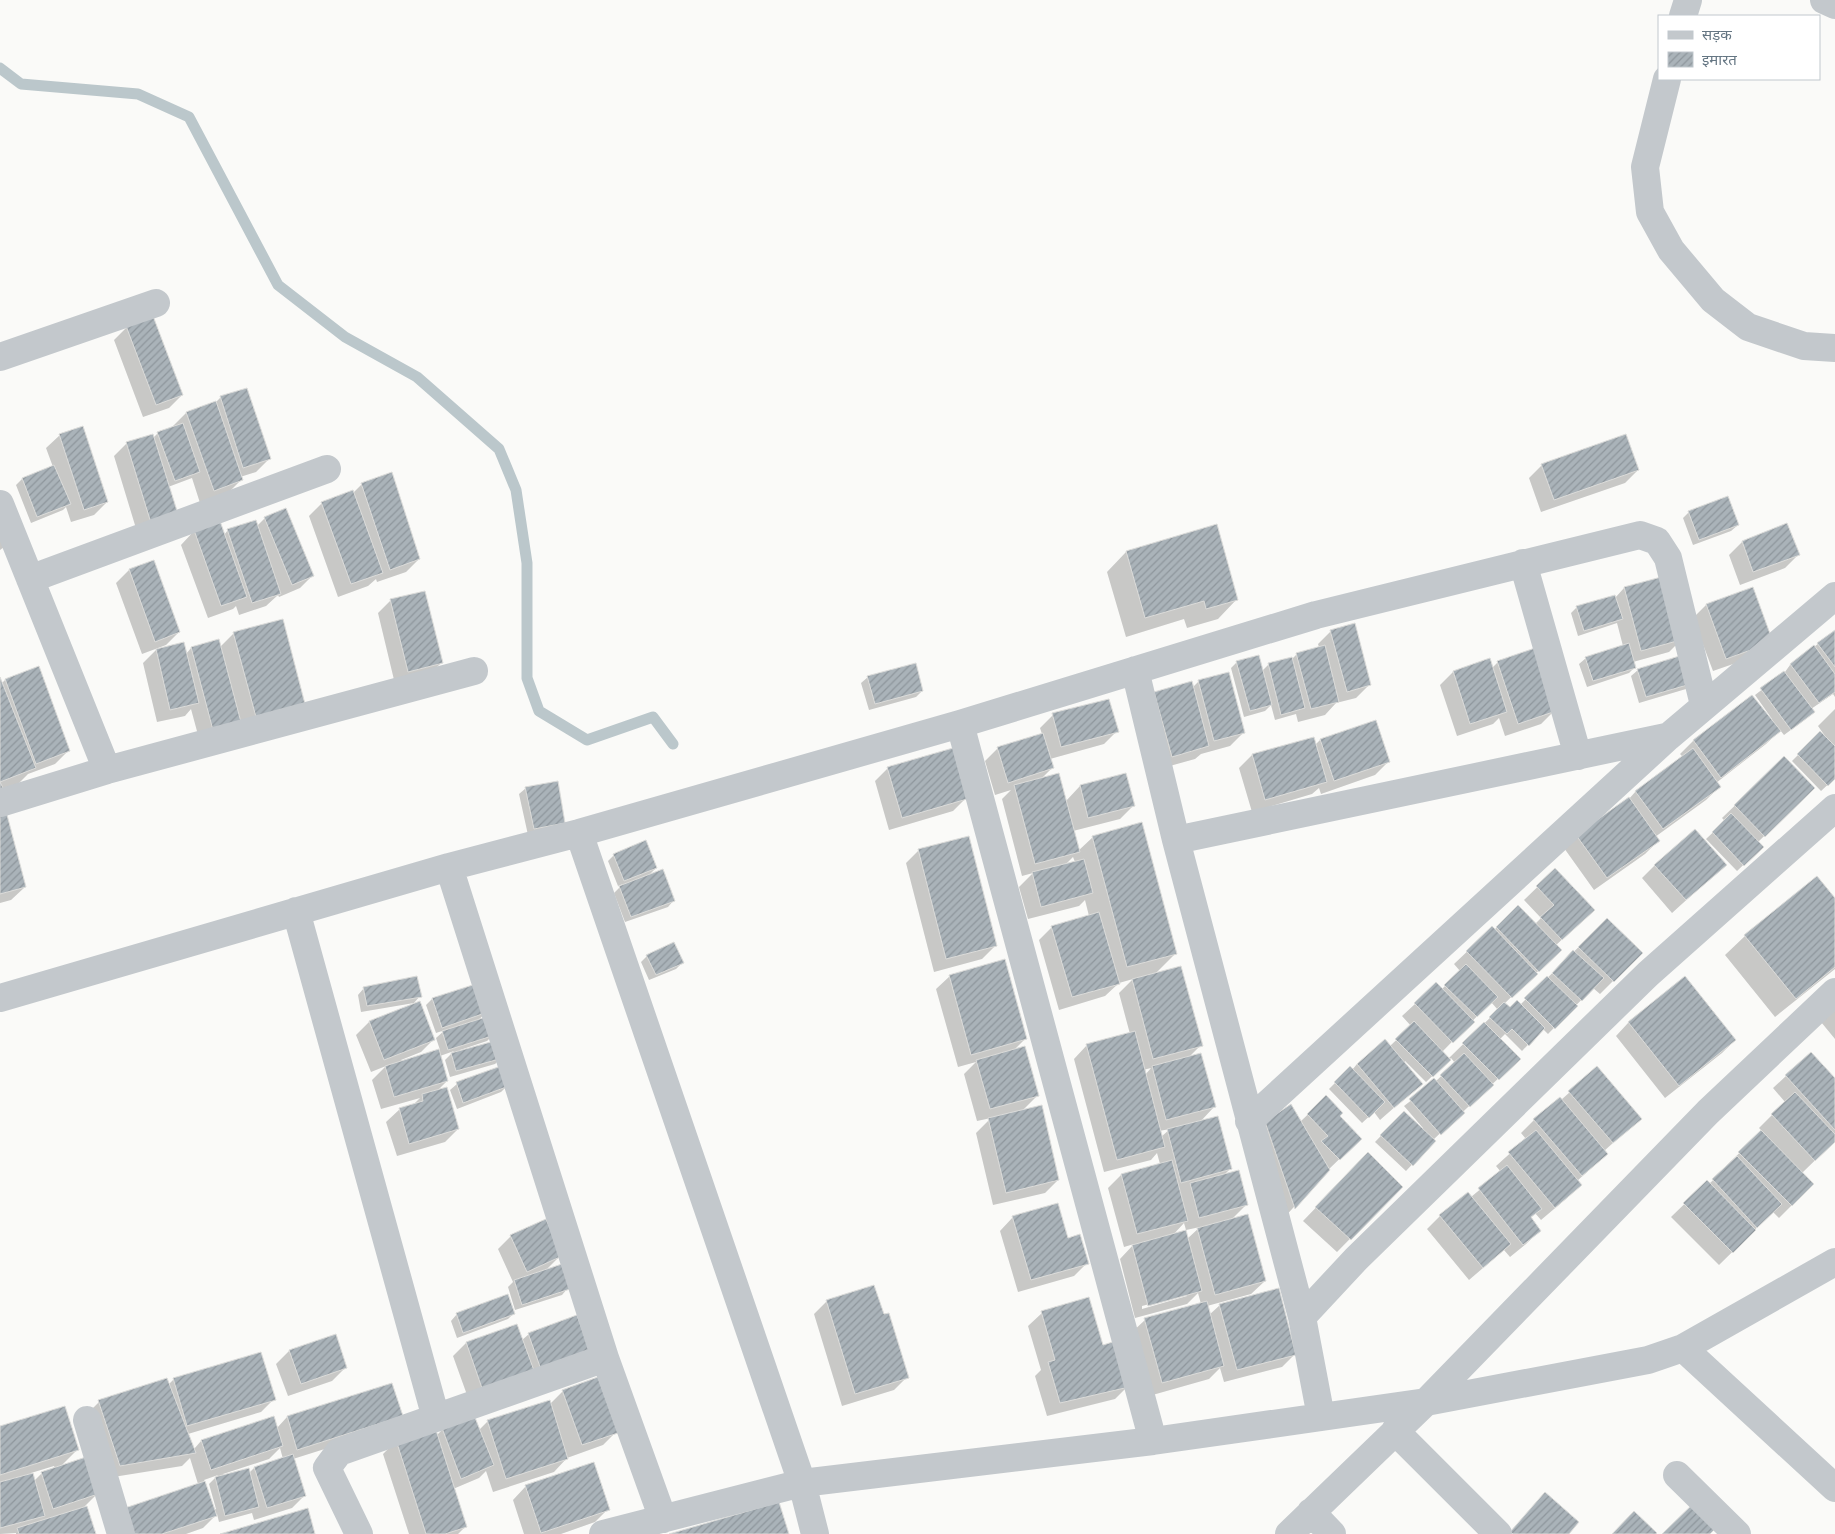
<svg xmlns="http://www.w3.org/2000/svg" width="1835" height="1534" font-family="'Noto Sans','Noto Sans Devanagari',sans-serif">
<defs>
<pattern id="building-hatch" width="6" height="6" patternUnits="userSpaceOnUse" patternTransform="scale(1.25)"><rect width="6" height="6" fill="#aab3b9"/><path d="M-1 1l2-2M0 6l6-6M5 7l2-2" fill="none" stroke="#8e969c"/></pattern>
</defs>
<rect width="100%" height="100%" fill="#fafaf8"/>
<!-- shadow -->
<path fill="#0003" fill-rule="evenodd" d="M127,327L182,395L169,408L143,417L114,340Z
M246,389L269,459L256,472L240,477L241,480L228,493L200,503L192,478L168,487L176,514L138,535L114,456L127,443L153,438L158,433L174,427L173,426L186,413L215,403L220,398Z
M60,435L107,502L94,515L71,522L66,507L63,510L31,523L16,485L22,479L53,467L46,448Z
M1542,465L1638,470L1625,483L1541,512L1529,478Z
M362,484L419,559L406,572L377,582L376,579L368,586L338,597L309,516L322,503L353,493Z
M1689,512L1738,525L1731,531L1693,545L1683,518Z
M265,518L313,575L300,588L279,597L278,595L266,606L239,615L236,606L233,609L208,618L181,545L194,531L224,535L228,530L257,526Z
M1787,525L1798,555L1785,568L1740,585L1729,555L1742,542Z
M1216,526L1237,599L1218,619L1187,628L1184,619L1126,637L1107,572L1126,552Z
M0,528L4,547L0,550Z
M153,561L179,632L166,645L142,654L116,583L129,570Z
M1665,577L1682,639L1669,652L1633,662L1635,667L1629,673L1587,687L1579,664L1586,658L1623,646L1617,623L1578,636L1571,613L1577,607L1615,598L1624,588Z
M391,600L441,663L428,676L395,684L378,613Z
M1706,605L1759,655L1713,671L1693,618Z
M1331,631L1369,685L1356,698L1336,703L1325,715L1298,722L1296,714L1275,720L1271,705L1265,711L1244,717L1231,668L1237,662L1262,671L1269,664L1293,658L1297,654L1319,647L1318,644Z
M1835,631V697L1833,694L1811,709L1807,718L1784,735L1780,730L1766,744L1716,783L1719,787L1706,800L1655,837L1658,841L1645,854L1594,890L1564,848L1628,800L1636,791L1683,757L1680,754L1693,741L1752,696L1770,720L1772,719L1755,695L1785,672L1790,665Z
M234,633L304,704L201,746L191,709L185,716L157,722L143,663L158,648L159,649L186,654L191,648L220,647Z
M1685,656L1686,689L1639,703L1631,676L1638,670Z
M1489,660L1492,668L1498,662L1554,711L1541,724L1505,736L1499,718L1493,724L1457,736L1440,685L1453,672Z
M868,677L922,691L916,697L869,710L861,683Z
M0,680L1,684L5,680L68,751L55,764L28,774L15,787L0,793Z
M1199,681L1243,733L1230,746L1201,754L1195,759L1159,769L1142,706L1193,687Z
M1835,709V778L1821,791L1792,761L1820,733L1824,737L1825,736L1818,726Z
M1053,715L1117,731L1104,744L1050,759L1052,768L1041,779L1065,802L1080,786L1125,775L1133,806L1120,819L1073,831L1078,851L1093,837L1175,954L1155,974L1201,1045L1189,1057L1214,1107L1200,1122L1230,1169L1224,1175L1247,1204L1231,1220L1265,1281L1251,1294L1207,1306L1209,1315L1220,1305L1295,1354L1282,1367L1224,1382L1220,1368L1209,1379L1149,1396L1131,1333L1145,1320L1201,1304L1198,1293L1187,1304L1135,1318L1120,1259L1134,1244L1124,1247L1108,1188L1121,1175L1160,1164L1157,1153L1151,1160L1104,1172L1074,1059L1087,1045L1130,1034L1119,993L1133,979L1119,983L1105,996L1059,1010L1039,940L1052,927L1089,916L1085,900L1079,906L1028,919L1019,887L1033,873L1022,876L1002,799L1011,790L995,795L985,761L998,748L1042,734L1040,728ZM1073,857L1075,862L1065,865ZM1151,1068L1145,1075L1143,1070ZM1170,1129L1161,1137L1159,1131ZM1184,1223L1186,1230L1200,1227L1187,1239L1173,1235ZM1187,1294V1296L1142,1309V1306Z
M1375,721L1388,762L1375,775L1321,794L1319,788L1312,794L1252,812L1239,768L1252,755L1315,745L1320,740Z
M1784,758L1800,801L1758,842L1762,847L1737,871L1706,839L1725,821L1722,818Z
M888,768L966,798L953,811L889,830L875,781Z
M526,788L564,822L528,835L519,794Z
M0,814L25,887L11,900L0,903Z
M919,850L996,945L982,959L934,972L906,863Z
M614,855L656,868L647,877L674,900L668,907L625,922L614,893L623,884L618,886L608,861Z
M1655,865H1725L1672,913L1642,878Z
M1555,870L1580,923L1555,946L1560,950L1504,1004L1510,1009L1520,1005L1607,919L1641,953L1600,994L1593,988L1548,1034L1543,1029L1522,1051L1505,1034L1500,1039L1519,1059L1433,1140L1434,1141L1406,1171L1375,1142L1404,1112L1422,1129L1423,1128L1404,1106L1435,1082L1455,1063L1451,1058L1426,1082L1405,1061L1404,1063L1421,1084L1380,1120L1374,1112L1362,1123L1329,1089L1350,1068L1352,1070L1357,1064L1390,1046L1411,1026L1402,1016L1415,1004L1442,989L1460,971L1454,964L1492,928L1494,930L1518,907L1535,924L1541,918L1524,900ZM1491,1002L1498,1010L1449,1058L1442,1052Z
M1835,900V969L1775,1017L1725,955L1745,936Z
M647,956L682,963L676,969L649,980L641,962Z
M950,976L1026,1038L1013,1051L1038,1095L1021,1112L1058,1180L1045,1193L993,1205L976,1133L991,1118L977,1121L964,1074L976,1062L958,1067L936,989Z
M1685,978L1735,1040L1722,1053L1665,1098L1616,1036L1628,1023Z
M364,988L420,996L414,1003L361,1012L358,995Z
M432,999L487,1012L477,1021L493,1035L487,1041L460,1050V1052L501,1058L495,1064L450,1077L445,1060L454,1051L440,1056L447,1081L436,1092L458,1129L445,1142L397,1156L386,1122L400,1109L412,1106L420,1098L381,1109L372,1080L386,1066L371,1072L356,1035L369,1022L434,1039L421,1052L401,1060L402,1062L440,1050L436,1038L445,1030L436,1033L426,1005Z
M1835,1008V1039L1821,1022Z
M1597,1068L1640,1119L1604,1151L1607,1154L1577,1181L1580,1185L1567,1198L1541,1220L1535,1213L1530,1219L1539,1231L1526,1244L1510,1257L1504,1250L1469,1280L1427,1229L1440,1216L1471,1197L1501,1172L1496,1166L1526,1139L1521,1133L1534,1120L1561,1100Z
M1786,1076L1835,1080V1141L1802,1173L1813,1184L1779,1218L1773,1212L1719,1265L1671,1217L1707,1182L1709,1184L1727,1167L1726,1166L1762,1131L1759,1128L1785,1102L1773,1088Z
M457,1084L507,1086L501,1092L457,1109L450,1090Z
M1326,1097L1339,1116L1360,1139L1326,1172L1281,1221L1253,1136L1266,1123L1300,1122Z
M1355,1167L1401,1187L1337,1252L1303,1221Z
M1013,1217L1067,1240L1087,1263L1074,1276L1018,1292L1000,1231Z
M511,1236L561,1255L545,1271L568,1288L562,1295L515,1310L508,1287L513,1282L498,1249Z
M827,1301L907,1377L894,1390L842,1406L814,1314Z
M514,1313L508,1319L457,1338L451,1321L457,1314Z
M1042,1313L1103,1346L1128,1386L1115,1399L1047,1416L1035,1376L1041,1370L1028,1326Z
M576,1317L531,1390L471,1406L453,1356L466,1343L517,1325L522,1340L529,1334Z
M289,1351L345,1368L332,1381L288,1396L276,1364Z
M174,1379L274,1399L261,1412L188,1434L194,1449L201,1441L273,1418L277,1428L287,1417L391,1384L388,1429L293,1459L305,1495L292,1508L254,1520L252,1513L219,1522L217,1514L203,1528L186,1534H114L198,1484L190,1458L182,1466L107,1478L86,1415L99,1402L168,1385ZM280,1448L283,1459L254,1468L249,1473L224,1476L223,1474L269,1459ZM218,1475L209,1484L216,1509L214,1510L204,1480Z
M563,1391L616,1432L603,1445L567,1458L554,1472L493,1492L486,1471L479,1478L453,1489L465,1527L458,1534H409L383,1454L396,1441L436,1436L443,1429L479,1430L488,1421L550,1404Z
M0,1427L77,1450L61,1466L97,1494L82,1509L95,1534H16V1533L0,1534ZM54,1466L55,1468L42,1473L34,1481L31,1473Z
M526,1486L608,1509L595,1522L561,1534H524L513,1500Z"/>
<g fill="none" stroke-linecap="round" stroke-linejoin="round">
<!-- stream -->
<path stroke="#bbc7cb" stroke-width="11" d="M0,68L21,84L138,94L189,117L278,285L345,337L417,377L499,449L516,490L527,563V678L539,711L587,740L653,717L673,744"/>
</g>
<!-- building -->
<path fill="url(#building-hatch)" stroke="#dcdcda" d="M153,316L183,395L156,405L126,326Z
M247,388L271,459L243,468L220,396Z
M216,401L243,480L214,491L186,412Z
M183,423L200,472L175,481L157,432Z
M83,426L108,502L84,510L59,434Z
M153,434L178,514L151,523L126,442Z
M1626,434L1639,470L1554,500L1541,464Z
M54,465L71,504L37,517L22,478Z
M392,472L420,559L390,570L361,483Z
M353,490L383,573L351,584L321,502Z
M1728,496L1739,525L1699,540L1688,511Z
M286,508L314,576L292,585L264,517Z
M256,520L281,594L252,603L227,529Z
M220,521L247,597L221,606L194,530Z
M1787,523L1800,555L1753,572L1742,541Z
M1217,524L1238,600L1206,609L1204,601L1145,618L1126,551Z
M154,560L180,632L155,642L129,569Z
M1665,576L1684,639L1641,651L1624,587Z
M1753,587L1773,642L1726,659L1706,604Z
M425,591L443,663L408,672L390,599Z
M1615,595L1623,619L1584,631L1576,606Z
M283,619L305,704L256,717L233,632Z
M1355,623L1371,685L1347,692L1330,630Z
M1835,630V667L1817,643Z
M219,639L242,726L214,734L191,647Z
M184,642L199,703L170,710L156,649Z
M1629,643L1636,668L1593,681L1585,657Z
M1325,645L1339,702L1311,709L1296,653Z
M1814,645L1835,674V692L1819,703L1790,664Z
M1535,648L1556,711L1518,724L1497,661Z
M1686,654L1694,683L1646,697L1637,669Z
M1259,655L1272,705L1250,711L1236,661Z
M1292,657L1305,708L1281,715L1268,663Z
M1490,658L1507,712L1470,724L1453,671Z
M916,663L923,691L875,704L867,676Z
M39,666L70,751L36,764L5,679Z
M1784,671L1815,712L1791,730L1760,688Z
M1229,672L1245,733L1214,741L1198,680Z
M0,677L36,768L0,782L4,790L0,792Z
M1192,681L1209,746L1172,757L1154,692Z
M1752,695L1781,731L1721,778L1693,740Z
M1109,699L1119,732L1061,747L1052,713Z
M1376,720L1390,762L1334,781L1320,739Z
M1820,731L1835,746V779L1828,786L1797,754Z
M1043,733L1054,768L1008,783L997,747Z
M1314,737L1327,782L1265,800L1252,754Z
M953,748L967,799L902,818L887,767Z
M1693,748L1721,787L1663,829L1635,791Z
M1784,756L1815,788L1765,837L1734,805Z
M1059,773L1080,852L1035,864L1014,785Z
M1126,773L1135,806L1088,818L1080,785Z
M558,781L565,823L534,829L525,787Z
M1629,797L1660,841L1607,878L1576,835Z
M6,811L26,887L0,894V812Z
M1731,813L1764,847L1744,866L1712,832Z
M1142,822L1177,954L1127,967L1092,836Z
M1695,829L1727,865L1686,900L1654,865Z
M969,836L997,946L946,959L918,849Z
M646,840L657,868L624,881L613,854Z
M1084,859L1093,893L1041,907L1032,872Z
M1555,868L1595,910L1562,940L1540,917L1554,905L1536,886Z
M663,869L675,901L631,917L619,886Z
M1817,876L1835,898V967L1796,999L1744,935Z
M1518,905L1562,950L1539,972L1496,927Z
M1099,912L1120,984L1072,997L1051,926Z
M1607,918L1643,953L1614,982L1578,947Z
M1492,926L1538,974L1512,998L1466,951Z
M674,942L684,963L656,975L646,955Z
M1573,950L1604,978L1582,1001L1552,973Z
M1005,959L1027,1039L971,1055L949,975Z
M1466,964L1498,997L1477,1017L1444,985Z
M1181,966L1203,1046L1153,1059L1132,979Z
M417,976L422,997L367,1006L363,987Z
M1547,976L1578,1006L1555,1029L1524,998Z
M1685,976L1736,1040L1679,1086L1628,1022Z
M1436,982L1475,1022L1453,1043L1414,1003Z
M479,983L488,1012L442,1028L432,998Z
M1517,1000L1545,1028L1529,1046L1512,1029L1507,1034L1489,1017L1504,1002L1510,1007Z
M420,1001L435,1040L384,1060L369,1021Z
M489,1016L495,1035L448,1050L442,1031Z
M1414,1021L1451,1060L1433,1077L1395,1039Z
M1484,1022L1521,1059L1499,1080L1462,1043Z
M1135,1031L1165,1147L1117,1160L1086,1044Z
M1385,1039L1423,1084L1394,1108L1357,1064Z
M498,1040L503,1058L456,1071L451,1053Z
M1025,1046L1039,1096L990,1109L976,1060Z
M439,1049L448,1081L394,1097L385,1066Z
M1811,1052L1835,1078V1130L1785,1075Z
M1201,1053L1216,1107L1166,1120L1152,1066Z
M1464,1053L1494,1085L1470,1107L1440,1075Z
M501,1066L509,1086L463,1103L456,1082Z
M1350,1066L1385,1102L1369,1118L1334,1082Z
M1597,1066L1642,1119L1613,1143L1568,1091Z
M1434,1078L1465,1113L1441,1135L1409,1099Z
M447,1087L459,1129L409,1144L399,1108L423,1101L422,1094Z
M1795,1092L1835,1134V1142L1815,1161L1771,1114Z
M1326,1095L1343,1113L1340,1116L1362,1139L1340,1160L1321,1141L1328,1136L1307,1114Z
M1560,1097L1608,1154L1582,1176L1533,1119Z
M1291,1104L1330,1170L1295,1209L1265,1122Z
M1042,1105L1059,1180L1006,1193L988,1118Z
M1404,1111L1436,1141L1413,1166L1380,1135Z
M1218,1116L1232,1169L1181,1183L1167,1129Z
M1536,1130L1582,1185L1555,1208L1508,1152Z
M1761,1130L1814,1184L1792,1206L1738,1152Z
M1368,1152L1403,1187L1351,1240L1315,1207Z
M1737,1156L1782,1204L1757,1228L1712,1179Z
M1172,1160L1188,1221L1137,1234L1121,1174Z
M1507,1165L1542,1209L1531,1217L1541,1231L1523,1245L1478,1188Z
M1239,1170L1248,1205L1199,1218L1190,1183Z
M1707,1180L1756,1230L1733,1253L1683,1203Z
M1468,1192L1511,1244L1483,1268L1439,1215Z
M1058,1203L1068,1238L1080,1234L1089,1264L1031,1280L1012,1216Z
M1248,1214L1266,1281L1215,1295L1197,1228Z
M546,1219L562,1256L527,1272L510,1235Z
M1186,1230L1202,1291L1148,1306L1132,1245Z
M562,1264L570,1289L522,1305L514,1280Z
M874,1285L884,1314L889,1313L909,1378L855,1394L826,1300Z
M1279,1288L1296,1355L1237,1370L1219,1304Z
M508,1294L515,1314L463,1333L456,1313Z
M1089,1297L1103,1345L1116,1341L1129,1387L1060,1403L1048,1362L1055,1360L1041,1311Z
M1207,1301L1224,1366L1162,1383L1144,1318Z
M577,1315L593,1360L544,1378L528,1333Z
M517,1324L536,1376L484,1394L466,1342Z
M336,1334L347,1368L301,1384L289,1350Z
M261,1352L276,1400L187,1426L173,1378Z
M598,1377L618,1433L582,1445L562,1390Z
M167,1378L196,1453L120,1466L98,1400Z
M392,1383L403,1416L297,1450L287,1416Z
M550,1400L568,1459L506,1479L487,1420Z
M65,1406L79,1450L0,1475V1426Z
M474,1415L494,1465L461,1479L442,1428Z
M274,1416L283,1446L211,1470L201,1440Z
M435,1427L467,1527L445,1534H426L396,1440Z
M293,1454L306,1496L267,1508L254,1467Z
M86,1457L98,1494L53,1509L41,1472Z
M594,1462L610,1510L541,1533L525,1485Z
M249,1468L259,1507L225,1516L215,1477Z
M33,1473L45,1516L0,1528V1482Z
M205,1481L217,1516L162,1534H131L122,1509Z
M1545,1492L1579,1522L1569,1534H1513L1510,1532Z
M1697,1500L1720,1524L1710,1534H1662Z
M779,1502L789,1534H669Z
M87,1506L96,1534H19L17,1528Z
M308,1508L315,1534H220Z
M1634,1511L1657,1533L1656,1534H1612Z"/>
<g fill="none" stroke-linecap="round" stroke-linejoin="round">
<!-- minor -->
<path stroke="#c3c8cc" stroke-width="28" d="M1824,0L1835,5
M1683,16L1688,0
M1667,79L1645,167L1650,212L1671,250L1713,300L1748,327L1804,346L1835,348
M0,357L156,303
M0,504L107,770
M1523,563L1578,756
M30,579L327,469
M1135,670L1176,840L1302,1317L1321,1417
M960,724L1153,1441
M0,803L107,770L474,671
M579,833L802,1483L815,1534
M1176,840L1666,737
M449,867L605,1358
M296,911L436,1418
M0,998L449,867L579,833L960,724L1316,615L1640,535L1657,541L1668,558L1704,705
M1249,1121L1668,737L1835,596
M1302,1317L1356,1259L1648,974L1835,808
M1683,1348L1835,1488
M87,1420L121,1534
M1395,1431L1498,1534
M1677,1475L1737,1534
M1311,1512L1332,1534
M359,1534L327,1468L339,1452L605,1358L663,1519
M603,1534L802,1483L1153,1441L1426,1402L1648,1360L1683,1348L1835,1262
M1289,1534L1426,1402L1708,1112L1835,992"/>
</g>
<!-- legend -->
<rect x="1658" y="15" width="162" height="65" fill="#ffffff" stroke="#c1c8cd"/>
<rect x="1668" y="31" width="25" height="8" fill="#c3c8cc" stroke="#c1c8cd"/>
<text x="1702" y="40" font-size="15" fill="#657683">सड़क</text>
<rect x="1668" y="52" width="25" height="15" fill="url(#building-hatch)" stroke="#c1c8cd"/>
<text x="1702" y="65" font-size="15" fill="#657683">इमारत</text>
</svg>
